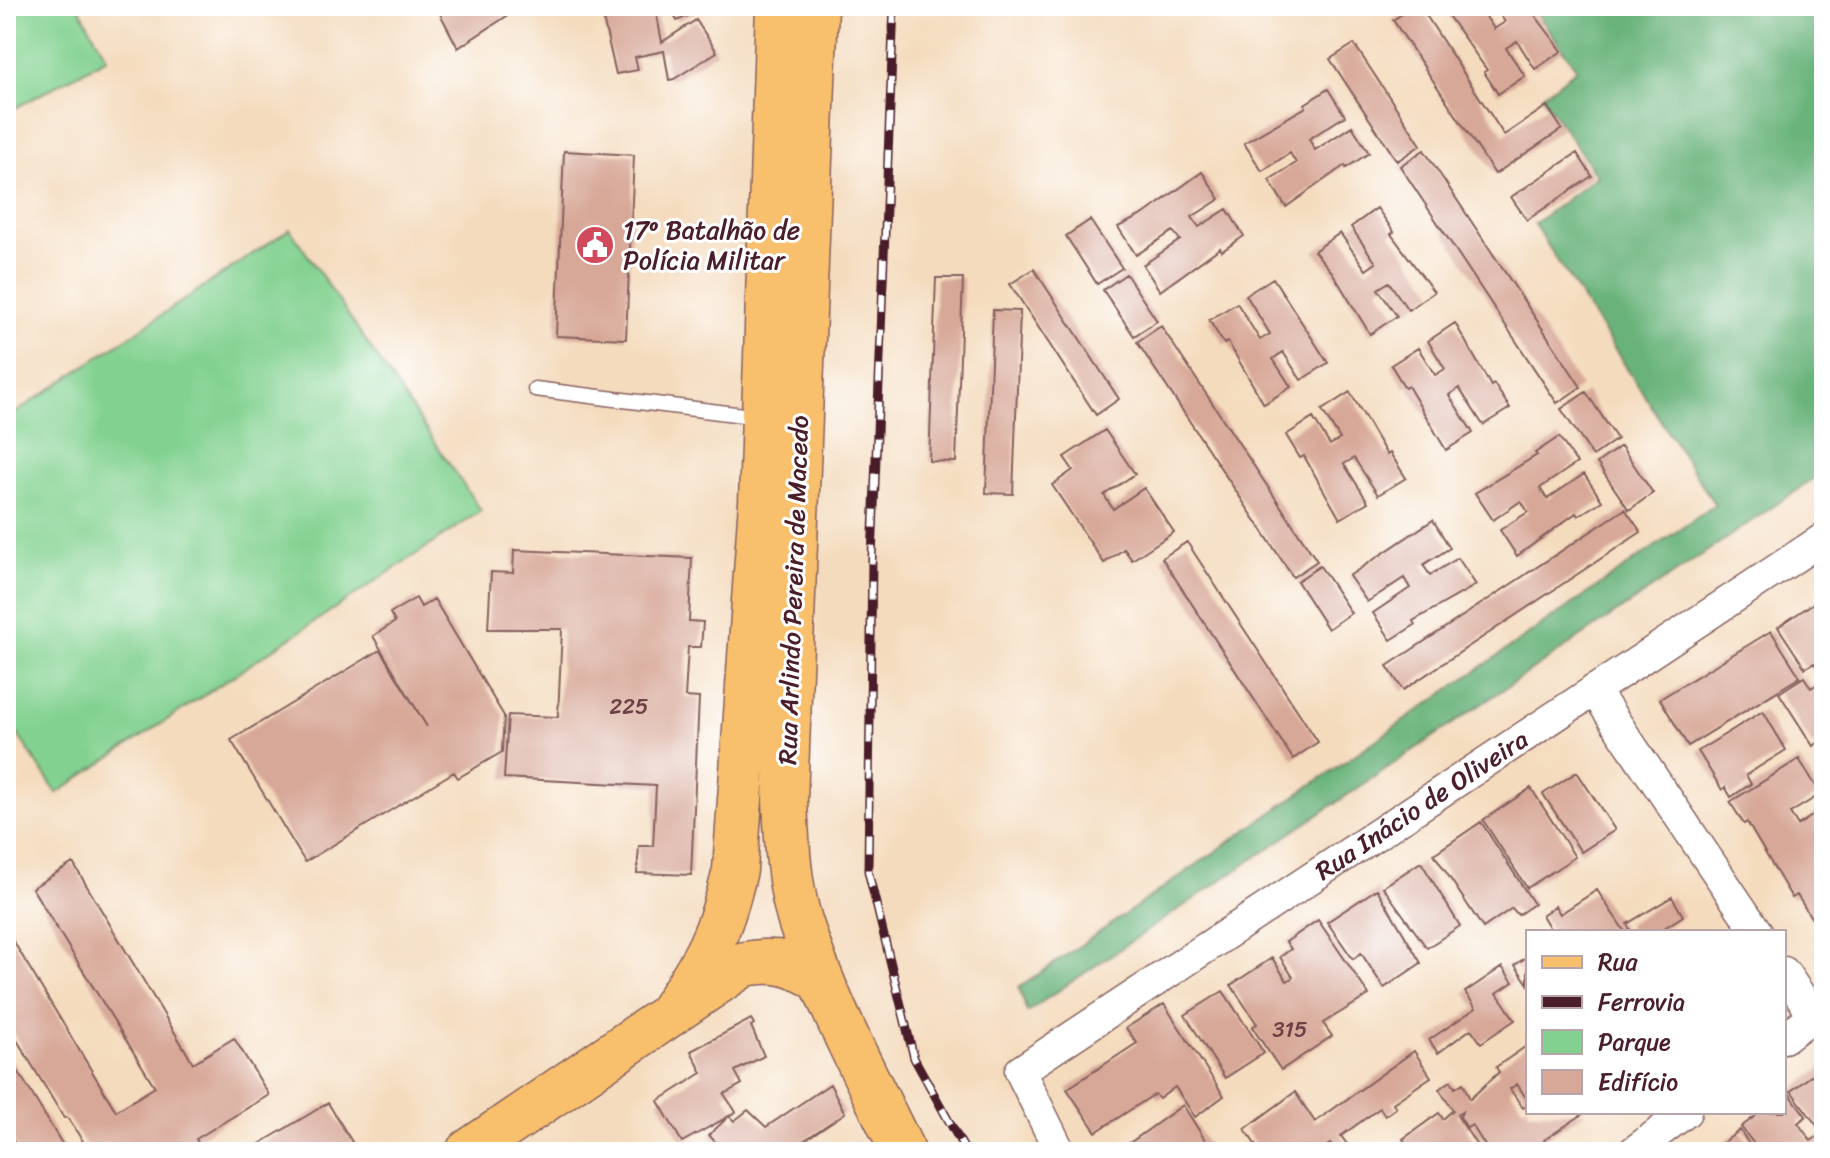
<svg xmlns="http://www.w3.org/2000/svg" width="1830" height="1158" font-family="Sriracha,sans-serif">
<rect width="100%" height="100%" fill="#fff"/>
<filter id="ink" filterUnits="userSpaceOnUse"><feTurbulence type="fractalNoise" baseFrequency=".0125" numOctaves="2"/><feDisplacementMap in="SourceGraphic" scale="16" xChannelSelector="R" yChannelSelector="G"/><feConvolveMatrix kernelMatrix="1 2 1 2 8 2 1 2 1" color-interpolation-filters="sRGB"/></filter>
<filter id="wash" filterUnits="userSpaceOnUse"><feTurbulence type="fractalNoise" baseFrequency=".006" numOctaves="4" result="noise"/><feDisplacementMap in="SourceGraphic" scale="32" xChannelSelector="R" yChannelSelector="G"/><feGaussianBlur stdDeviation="1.8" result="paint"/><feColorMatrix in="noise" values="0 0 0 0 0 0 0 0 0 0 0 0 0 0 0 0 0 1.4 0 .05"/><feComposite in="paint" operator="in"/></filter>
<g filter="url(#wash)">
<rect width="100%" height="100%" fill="#f4dbbe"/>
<!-- green -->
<path fill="#82d190" stroke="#66785e" stroke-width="2" d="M6,6H78L107,58L6,113Z
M290,229L481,511L57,793L6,717V419Z"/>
<!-- forest -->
<path fill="#69b37a" stroke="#5a6952" stroke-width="2" d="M1532,6H1824V472L1027,1012L1019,988L1715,505L1534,224L1597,176L1542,96L1577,69Z"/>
<g id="blocks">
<!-- building -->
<path fill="#d7a797" d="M436,6H518L519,8L458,48Z
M600,6H655L662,42L696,20L717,52L674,79L669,80L664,51L635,57L638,70L616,74Z
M670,6H710L677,21Z
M1414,6H1420L1504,135L1547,106L1562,129L1495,174L1393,20Z
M1450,6H1479L1494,29L1505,22L1494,6H1528L1562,51L1535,69L1517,41L1506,48L1525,76L1498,94L1484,72L1487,70L1444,10Z
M1354,44L1421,145L1397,161L1330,59Z
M1328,89L1345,116L1309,139L1315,150L1352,126L1369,153L1346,168L1345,165L1286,207L1269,180L1296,163L1290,153L1262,171L1244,143L1306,107L1305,104Z
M1424,150L1581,387L1557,403L1400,166Z
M564,151L634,155L626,339L556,336Z
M1577,153L1592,176L1527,220L1511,197Z
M1202,172L1220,199L1192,217L1199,227L1227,209L1244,236L1222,251L1220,248L1160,291L1143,265L1180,240L1173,231L1136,255L1118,227L1144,214Z
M1377,208L1394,232L1391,234L1434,292L1408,310L1389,282L1378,289L1397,316L1370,334L1332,272L1314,251L1340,233L1366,270L1376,263L1351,227Z
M1090,220L1122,268L1097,284L1066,236Z
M1034,269L1119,399L1096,415L1010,284Z
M1126,274L1157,321L1134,336L1103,290Z
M936,278H963L956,462L929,461Z
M1273,278L1328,363L1301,380L1283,352L1273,359L1291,387L1264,404L1228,342L1224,344L1209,320L1237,303L1260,340L1270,334L1246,295Z
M993,310L1020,311L1013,494L986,493Z
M1455,323L1491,386L1494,384L1510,408L1483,425L1459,388L1449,395L1473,433L1446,450L1408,386L1405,388L1391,365L1418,348L1435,375L1445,369L1428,341Z
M1161,326L1317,561L1293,577L1137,342Z
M1350,392L1387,455L1390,453L1406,478L1378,495L1354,458L1344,464L1368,502L1340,519L1304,456L1300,458L1286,435L1313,418L1330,445L1340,439L1322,410Z
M1586,392L1617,439L1593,456L1561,409Z
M1105,430L1135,474L1104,495L1113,509L1144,488L1174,532L1132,560L1124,549L1104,563L1052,485L1073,470L1064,457Z
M1559,437L1577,463L1540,488L1547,499L1584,474L1602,501L1578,516L1576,513L1517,556L1500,530L1528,512L1521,501L1493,520L1475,493L1537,455L1535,453Z
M1621,446L1653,493L1629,510L1597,463Z
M1625,509L1641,532L1403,690L1387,666Z
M1433,520L1450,548L1423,565L1430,575L1458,558L1476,585L1413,621L1415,625L1391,640L1373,613L1410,588L1404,578L1367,602L1349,576Z
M1187,542L1318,742L1293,759L1162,558Z
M514,550L692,558L689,621L703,622L701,647H688L685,697L699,698L691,875L637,873L639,846H653L656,786L504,778L508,715L558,717L562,629H488L491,572L513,573Z
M1320,566L1351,613L1328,629L1297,581Z
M416,598L421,607L434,599L504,716L502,752L458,778L454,772L305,862L231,740L380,650L427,727L373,636L395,622L390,613Z
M1821,598L1824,602V679L1814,663L1805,668L1778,627Z
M1771,631L1800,677L1688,746L1660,699Z
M1804,677L1811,688L1824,680V739L1813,746L1779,693Z
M1763,711L1786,750L1746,775L1751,784L1731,797L1725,787L1722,790L1698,751Z
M1799,759L1821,794L1790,813L1798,825L1824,808L1822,935L1797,895L1792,898L1747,822L1744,824L1730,802Z
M1577,772L1615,830L1581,852L1543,794Z
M1531,788L1575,857L1527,888L1483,820Z
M1481,822L1534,904L1518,915L1512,908L1483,928L1434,854Z
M1421,862L1460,926L1427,948L1383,887Z
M73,863L193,1063L234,1038L269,1095L196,1139L203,1152H183L181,1149L175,1152H90L67,1117L64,1118L6,1022V929L116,1111L155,1087L32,888Z
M1377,889L1421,963L1384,988L1361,953L1353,959L1327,922Z
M1597,890L1625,932H1552L1542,915L1555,906L1560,914Z
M1672,897L1683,916L1658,932H1631L1627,924Z
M1318,920L1369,995L1323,1023L1332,1036L1281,1070L1252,1027L1257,1024L1231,985L1272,958L1287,981L1293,977L1280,957L1291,949L1286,942Z
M1528,956V984L1515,965Z
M1502,967L1513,982L1497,993L1515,1020L1481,1043L1471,1029L1438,1053L1429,1040L1476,1008L1465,992Z
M1223,991L1264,1053L1225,1078L1185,1015Z
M1164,1004L1224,1096L1195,1117L1175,1087L1159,1099L1155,1094L1096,1132L1067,1089L1137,1043L1126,1028Z
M751,1019L754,1024L751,1026L764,1056L735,1071L742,1084L724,1094L736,1112L729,1116L734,1121L748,1110L766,1127L830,1084L845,1113L787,1152H737L735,1148L724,1152L709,1135L729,1116L682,1142L658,1101L702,1073L691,1051Z
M1528,1045V1101L1517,1084L1510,1089L1523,1108L1528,1105V1112H1586L1544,1140L1548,1147L1540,1152H1489L1472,1125L1467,1128L1460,1117L1462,1112L1457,1115L1481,1152H1412L1403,1139L1439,1113L1443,1119L1453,1110L1439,1089L1451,1081L1455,1088L1463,1083L1470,1099L1499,1072L1496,1067Z
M6,1051L67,1152H20L6,1129Z
M1414,1051L1431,1077L1393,1103L1396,1108L1385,1116L1380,1108L1341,1136L1347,1144L1336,1152L1330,1144L1319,1152H1260L1245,1129L1295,1092L1315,1122Z
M1824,1066V1135L1791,1091Z
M1788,1092L1806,1116L1798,1123L1811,1141L1820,1135L1824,1152H1760L1741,1127L1761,1112H1784V1095Z
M328,1103L352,1142L335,1152H246Z
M1183,1105L1210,1148L1204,1152H1117Z
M1740,1130L1754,1152H1711Z"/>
</g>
</g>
<g filter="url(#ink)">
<use href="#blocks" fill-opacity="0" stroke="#86615e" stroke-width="2"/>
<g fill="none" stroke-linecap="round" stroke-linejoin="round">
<!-- lane casing -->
<g stroke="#86615e" stroke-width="17">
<path id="lane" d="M535,389L759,417"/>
</g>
<!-- street casing -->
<g stroke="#86615e" stroke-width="33">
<g id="street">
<path d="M1594,690L1757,932"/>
<path d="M1784,972L1814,1016"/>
<path d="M1784,1038L1824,1008"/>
<path id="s1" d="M1060,1152L1020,1071L1824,538"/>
<path d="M1633,1152L1686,1112"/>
</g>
</g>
<!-- primary casing -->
<g stroke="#86615e" stroke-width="47">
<path id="primary" d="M816,6L785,800C787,841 788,882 800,921C825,1001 867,1077 903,1152
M668,1016C705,961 720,935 735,870L761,502L778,6
M468,1152L744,964C776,958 795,963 822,981"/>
</g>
<!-- lane -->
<use href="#lane" stroke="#fff" stroke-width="14"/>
<!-- street -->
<use href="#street" stroke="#fff" stroke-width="30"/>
<!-- primary -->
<use href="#primary" stroke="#f8bf6c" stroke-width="44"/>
<!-- rail casing -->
<g stroke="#4a1f2b" stroke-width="9">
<path id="rail" d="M894,6L872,558L868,871L914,1058L966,1152"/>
</g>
<!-- rail -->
<use href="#rail" stroke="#fff" stroke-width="6" stroke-dasharray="18" stroke-linecap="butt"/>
</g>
</g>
<!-- icons -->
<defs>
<g id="civic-disc" transform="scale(2)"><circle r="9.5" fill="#d1495b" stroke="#fff"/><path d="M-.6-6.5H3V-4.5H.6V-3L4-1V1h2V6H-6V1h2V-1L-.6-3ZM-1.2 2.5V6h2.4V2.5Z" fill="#fff"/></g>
</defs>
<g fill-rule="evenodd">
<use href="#civic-disc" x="595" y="245"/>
</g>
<g text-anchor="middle" stroke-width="6" stroke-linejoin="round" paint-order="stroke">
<!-- number labels -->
<g font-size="22" fill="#6d4146">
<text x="629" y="714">225</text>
<text x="1290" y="1037">315</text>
</g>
<!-- poi labels -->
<g font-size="26" fill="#4a1f2b" stroke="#fff" text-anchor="start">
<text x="623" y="239">17º Batalhão de<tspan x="623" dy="30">Polícia Militar</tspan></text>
</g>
<!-- street labels -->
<g font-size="26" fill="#4a1f2b" stroke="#fff">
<text transform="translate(793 590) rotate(-88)" y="9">Rua Arlindo Pereira de Macedo</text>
<text dy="9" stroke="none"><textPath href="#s1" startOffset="572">Rua Inácio de Oliveira</textPath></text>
</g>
</g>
<!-- margin -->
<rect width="1830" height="1158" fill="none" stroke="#fff" stroke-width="32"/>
<!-- legend -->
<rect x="1526" y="930" width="260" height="184" fill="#ffffff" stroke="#b7a5aa" stroke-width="2"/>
<rect x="1542" y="956" width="40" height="12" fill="#f8bf6c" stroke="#b7a5aa" stroke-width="2"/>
<text x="1598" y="970" font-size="24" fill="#4a1f2b">Rua</text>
<rect x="1542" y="996" width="40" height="12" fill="#4a1f2b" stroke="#b7a5aa" stroke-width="2"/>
<text x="1598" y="1010" font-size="24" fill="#4a1f2b">Ferrovia</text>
<rect x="1542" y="1030" width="40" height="24" fill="#82d190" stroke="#b7a5aa" stroke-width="2"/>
<text x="1598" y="1050" font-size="24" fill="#4a1f2b">Parque</text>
<rect x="1542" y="1070" width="40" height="24" fill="#d7a797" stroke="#b7a5aa" stroke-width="2"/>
<text x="1598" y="1090" font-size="24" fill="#4a1f2b">Edifício</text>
</svg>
